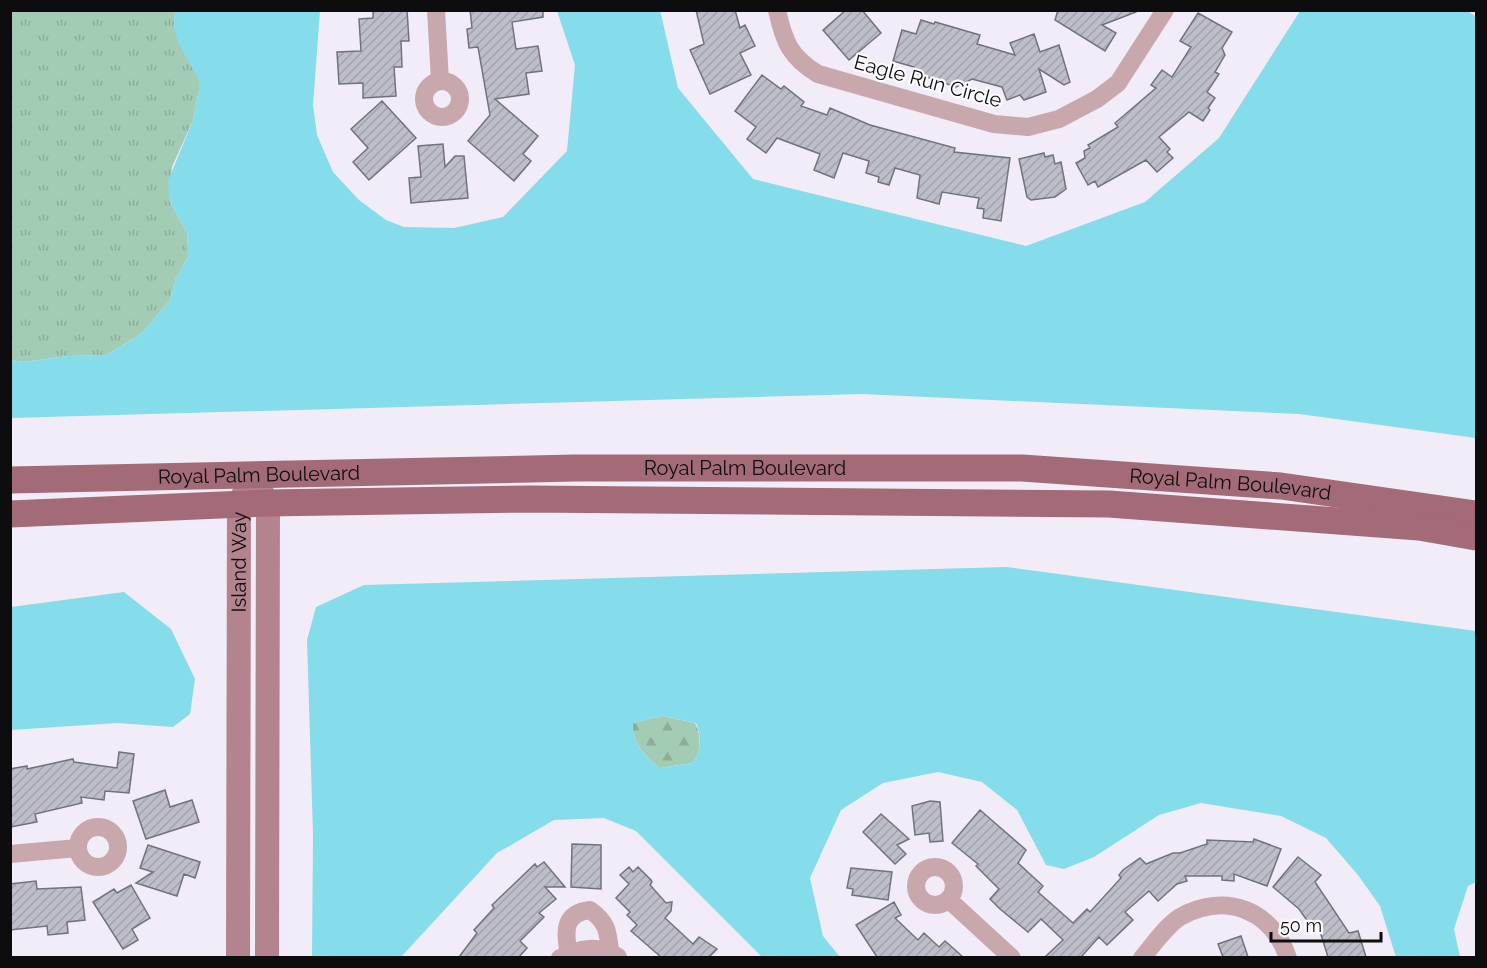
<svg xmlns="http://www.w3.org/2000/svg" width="1487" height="968" font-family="Raleway,sans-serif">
<defs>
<pattern id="grass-tufts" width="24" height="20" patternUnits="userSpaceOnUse" patternTransform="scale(1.5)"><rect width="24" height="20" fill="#a3ccb4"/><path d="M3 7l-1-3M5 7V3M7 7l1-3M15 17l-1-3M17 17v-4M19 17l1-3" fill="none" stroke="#8bae9a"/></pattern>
<pattern id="forest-firs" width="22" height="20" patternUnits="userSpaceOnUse" patternTransform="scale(1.5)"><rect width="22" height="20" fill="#a3ccb4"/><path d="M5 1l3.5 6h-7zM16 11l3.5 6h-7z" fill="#8bae9a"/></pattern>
<pattern id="building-hatch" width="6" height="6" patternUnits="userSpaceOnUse" patternTransform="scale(1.5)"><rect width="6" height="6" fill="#bdbec9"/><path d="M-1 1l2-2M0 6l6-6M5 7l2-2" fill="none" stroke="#a1a2ab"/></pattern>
</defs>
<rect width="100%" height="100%" fill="#f1ecf7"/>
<!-- grass -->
<path fill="url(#grass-tufts)" d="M10,11H175L174,27L199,80V90L193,120L172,167L169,200L187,233L188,257L176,278L170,300L142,333L107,355L68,356L23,362L11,360Z"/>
<!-- forest -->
<path fill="url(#forest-firs)" d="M663,716L695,723C701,734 702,754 692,763L660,768C647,760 630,740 633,723Z"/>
<!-- water -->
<path fill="#85dceb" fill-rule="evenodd" d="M660,10L678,88L753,179L1026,246L1145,202L1219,138L1300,11H1468L1476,17V438L1299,414L862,394L11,418V360L23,362L68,356L107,355L142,333L170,300L176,278L188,257L187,233L169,200L168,181L193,120L199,90V80L178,43L174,27L175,11H320L313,105L317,135L333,172L359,200L386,220L404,227L454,228L503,217L567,151L575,65L557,11Z
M1007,567L1476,631V882L1468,886L1454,929L1460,957H1396L1380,906L1358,875L1326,838L1281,816L1201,803L1159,815L1094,857L1064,869L1046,865L1017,810L982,782L938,772L883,783L841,810L810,878L823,936L840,957H762L636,831L604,818L554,820L497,853L401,957H312L313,834L307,640L316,607L364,585ZM663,716L696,723C701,734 702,754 692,763L660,768C647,760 630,740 633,723Z
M124,592L171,629L195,679L190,714L173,727L117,723L11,730V607Z"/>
<!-- building -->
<path fill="url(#building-hatch)" stroke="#72727d" stroke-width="1.5" d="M373,10H407L409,41H401L402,67H394L396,96L363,98V83L339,84L337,52L361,51L359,19L373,18Z
M470,10H543V17L512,22L516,49L538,46L542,71L526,73L529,94L495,99L538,136L523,154L531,161L514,181L468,141L490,115L478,47L469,48L467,29L472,28Z
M696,10H735L740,28L745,25L755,46L740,53L751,75L710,94L690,50L704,44Z
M846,10H862L881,33L849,60L823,30Z
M1058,10H1136V12L1102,25L1116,33L1105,51L1055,20Z
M1198,13L1232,32L1222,48L1225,55L1215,72L1219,74L1207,92L1215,98L1208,108L1210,110L1203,121L1189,112L1159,137L1170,149L1167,152L1173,158L1157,172L1146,160L1098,187L1095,181L1088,185L1076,163L1085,158L1084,151L1090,148L1088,145L1118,127L1115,123L1156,88L1151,85L1162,70L1172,77L1191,47L1180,41Z
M921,20L934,24L935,22L980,35L977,44L1015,55L1010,43L1034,34L1040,52L1059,45L1070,82L1064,85L1039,69L1046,92L1024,100L1020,95L1007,100L1002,87L972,79L956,87L912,72L914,67L893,61L902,30L916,34Z
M762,75L781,89L784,86L804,102L801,106L827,115L830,108L870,125L955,148L954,152L1010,158L1001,221L983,218L984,209L977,208L979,198L942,192L939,204L917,198L920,175L895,168L889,185L878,182L879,177L866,173L869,161L843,153L834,178L814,170L820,154L777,138L766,153L747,139L756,127L735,111Z
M382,101L416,138L369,180L353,162L368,148L351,129Z
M443,144L445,167L455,156H464L468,198L411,203L409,178L421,177L418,146Z
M1044,153L1045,157L1053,155L1055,164L1061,162L1066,189L1055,197L1031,200L1027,197L1019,159Z
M119,752L134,754L129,793L105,791L104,800L81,797L82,803L35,814L37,822L10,827V769L27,766V769L73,759L74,762L117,768Z
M165,790L170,807L192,800L199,822L146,839L133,801Z
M930,801L940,802L943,841L930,842L929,833L915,835L912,806Z
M980,810L1026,850L1018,863L1043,886L1038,892L1073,923L1087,909L1090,912L1121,878L1119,875L1123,870L1140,858L1146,864L1173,853H1180L1207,844V840L1253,842L1254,839L1281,849L1267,886L1234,874V881L1222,880V876H1185L1187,881L1177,884L1158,901L1149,891L1125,912L1133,920L1107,945L1099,937L1081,957H1045L1063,940L1041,919L1028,932L1000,909L990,899L999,889L976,866L978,864L952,843Z
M881,814L909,839L897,845L906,854L895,864L863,832Z
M572,844L601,845V889L571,887Z
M148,845L200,862L195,878L184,874L177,896L136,883L153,872L140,868Z
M1298,857L1321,875L1315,882L1349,933L1358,931L1366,957H1328L1317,922L1311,926L1299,909L1273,887Z
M544,862L565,887H545L556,899L539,913L544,917L520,941L527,948L519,957H459L477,933L474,930L494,908L492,905L535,864L537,867Z
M629,867L633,872L638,867L651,880L652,882L650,885L666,903L672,902L671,911L665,918L693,944L699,937L717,949L709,957H661L631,931L637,925L627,915L630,912L616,898L629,884L620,875Z
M851,868L892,872L888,900L852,895L853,889L847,888Z
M36,881L37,889L81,887L85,920L67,922L68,933L48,935L47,926L10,930V884Z
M131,885L150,918L132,929L138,940L123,949L93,902L114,889L117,893Z
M894,902L901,915L895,918L918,940L924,933L939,947L945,941L963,957H877L856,925Z
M1241,936L1248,957H1223L1218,944Z"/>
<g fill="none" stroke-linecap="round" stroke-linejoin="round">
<!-- street -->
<path stroke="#c8a7ad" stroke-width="18" d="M436,10L440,81
M777,10C784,42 790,57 818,74L994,124L1028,127L1059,119L1097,99L1118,83L1165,10
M424 99a18 18 0 1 1 36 0a18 18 0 1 1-36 0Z
M78 847a20 20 0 1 1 40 0a20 20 0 1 1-40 0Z
M10,854L78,848
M916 886a19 19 0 1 1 38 0a19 19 0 1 1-38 0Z
M949,900L1012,958
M569,953C564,931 564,913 590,910C607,922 608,931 610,951
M560,958C578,948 601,944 618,957
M1142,958C1153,945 1166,926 1180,917C1225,892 1272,909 1288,958"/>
<!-- secondary -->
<g stroke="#b3848d" stroke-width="24">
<path d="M252,476L268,503L267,958"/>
<path id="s1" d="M238,958L239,504L246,489"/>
</g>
<!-- primary -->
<g stroke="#a36a77" stroke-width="27">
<path id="s2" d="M10,480L575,468H1022L1281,486L1476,514"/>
<path d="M10,514L268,503L529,499L1109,504L1419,527L1476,537"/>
</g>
</g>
<g text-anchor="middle" stroke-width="4.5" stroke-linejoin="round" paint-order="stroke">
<!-- street labels -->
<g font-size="20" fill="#0d0c0f" stroke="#fcfbfe">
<text transform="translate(928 81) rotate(15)" y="7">Eagle Run Circle</text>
<text dy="7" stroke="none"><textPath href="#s2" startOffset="735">Royal Palm Boulevard</textPath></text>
<text dy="7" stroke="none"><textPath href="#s2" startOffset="249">Royal Palm Boulevard</textPath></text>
<text dy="7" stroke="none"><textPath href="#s2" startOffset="1221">Royal Palm Boulevard</textPath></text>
<text dy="7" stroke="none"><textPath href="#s1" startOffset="396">Island Way</textPath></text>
</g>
</g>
<!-- border -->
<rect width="1487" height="968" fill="none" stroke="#0d0c0f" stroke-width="24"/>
<!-- scale -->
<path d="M1271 932v9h110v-9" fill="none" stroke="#0d0c0f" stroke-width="3"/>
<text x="1280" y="932" font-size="18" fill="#0d0c0f" stroke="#fcfbfe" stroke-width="4.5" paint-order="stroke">50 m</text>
</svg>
